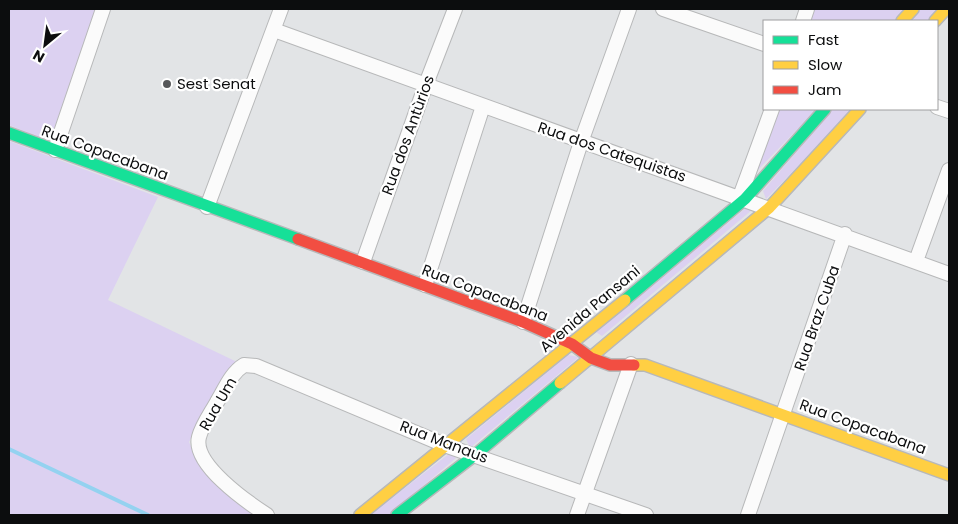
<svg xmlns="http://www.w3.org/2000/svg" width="958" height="524" font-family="Poppins,sans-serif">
<rect width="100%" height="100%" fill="#e2e4e6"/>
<!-- green -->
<path fill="#dcd1f1" d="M9,9H96L53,132L43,139L9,125Z
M814,9H906L895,21H810Z
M921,9H940L929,21H910Z
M778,109H817L755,173Z
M833,109H854L766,199L763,191Z
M9,141L158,197L108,300L237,362L226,375L189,442C203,475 232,493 258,515H9Z
M747,207L752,210L602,336L596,332Z
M568,355L579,357L470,448L466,439Z
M450,453L456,458L389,515H370Z"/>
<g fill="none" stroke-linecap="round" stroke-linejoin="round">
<!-- stream -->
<path stroke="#94d2f0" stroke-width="4" d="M9,449L148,515"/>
<!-- street casing -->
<g stroke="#b7b8b9" stroke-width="16">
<path id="street" d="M663,9L764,44
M803,21L807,9
M274,30L949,274
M937,107L949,111
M55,150L103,9
M738,202L772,109
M207,207L281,9
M916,261L949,170
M363,262L426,84L455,9
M425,285L483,106
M523,322L581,142L629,9
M267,515C247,502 192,464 199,437C202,425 211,413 217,402C225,389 231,373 244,365L256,366L447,446L646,515
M577,515L631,364
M748,515L845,234"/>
</g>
<!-- fast casing -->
<g stroke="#b7b8b9" stroke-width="14">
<path id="fast" d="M9,133L298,239
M625,300L745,199L825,109
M397,515L475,455L560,383"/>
</g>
<!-- slow casing -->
<g stroke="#b7b8b9" stroke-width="14">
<path id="slow" d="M902,21L913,9
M935,21L946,9
M634,365H645L949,475
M560,383L769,208L860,109
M360,515L625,300"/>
</g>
<!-- jam casing -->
<g stroke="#b7b8b9" stroke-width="14">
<path id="jam" d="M298,239L523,322L572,344L591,358L610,365H634"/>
</g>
<!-- street -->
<use href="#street" stroke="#fbfbfb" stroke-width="14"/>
<!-- fast -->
<use href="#fast" stroke="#16e098" stroke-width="11"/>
<!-- slow -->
<use href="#slow" stroke="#ffcf43" stroke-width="11"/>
<!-- jam -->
<use href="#jam" stroke="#f24e42" stroke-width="11"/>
</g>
<!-- markers -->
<circle fill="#57585a" stroke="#fff" stroke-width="2" cx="167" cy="84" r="5"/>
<g text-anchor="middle" stroke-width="4.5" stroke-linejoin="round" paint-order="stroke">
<!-- poi labels -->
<g font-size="15" fill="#0c0d0e" stroke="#fff" text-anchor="start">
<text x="177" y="89">Sest Senat</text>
</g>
<!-- street labels -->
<g font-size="15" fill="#0c0d0e" stroke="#fff">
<text transform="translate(408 135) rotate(-70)" y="5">Rua dos Antùrios</text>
<text transform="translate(612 152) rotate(19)" y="5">Rua dos Catequistas</text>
<text transform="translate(105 153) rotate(20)" y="5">Rua Copacabana</text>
<text transform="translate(485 293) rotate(21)" y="5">Rua Copacabana</text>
<text transform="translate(590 309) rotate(-40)" y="5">Avenida Pansani</text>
<text transform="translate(817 318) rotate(-71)" y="5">Rua Braz Cuba</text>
<text transform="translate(218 404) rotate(-60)" y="5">Rua Um</text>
<text transform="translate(863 427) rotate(20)" y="5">Rua Copacabana</text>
<text transform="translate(444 442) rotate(21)" y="5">Rua Manaus</text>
</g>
</g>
<!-- border -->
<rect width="958" height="524" fill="none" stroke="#0c0d0e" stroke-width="20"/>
<!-- legend -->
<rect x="763" y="20" width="175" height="90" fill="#ffffff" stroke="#9e9e9f"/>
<rect x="773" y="36" width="25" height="8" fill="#16e098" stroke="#9e9e9f"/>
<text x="808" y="45" font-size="15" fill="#0c0d0e">Fast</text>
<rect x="773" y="61" width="25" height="8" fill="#ffcf43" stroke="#9e9e9f"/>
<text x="808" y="70" font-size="15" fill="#0c0d0e">Slow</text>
<rect x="773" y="86" width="25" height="8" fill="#f24e42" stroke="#9e9e9f"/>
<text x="808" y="95" font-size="15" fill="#0c0d0e">Jam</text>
<!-- north arrow -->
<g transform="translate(45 45) rotate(209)" stroke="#ffffff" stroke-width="4" paint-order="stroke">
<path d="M0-4L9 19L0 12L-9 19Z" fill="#0c0d0e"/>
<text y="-8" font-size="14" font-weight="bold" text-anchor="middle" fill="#0c0d0e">N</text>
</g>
</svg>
